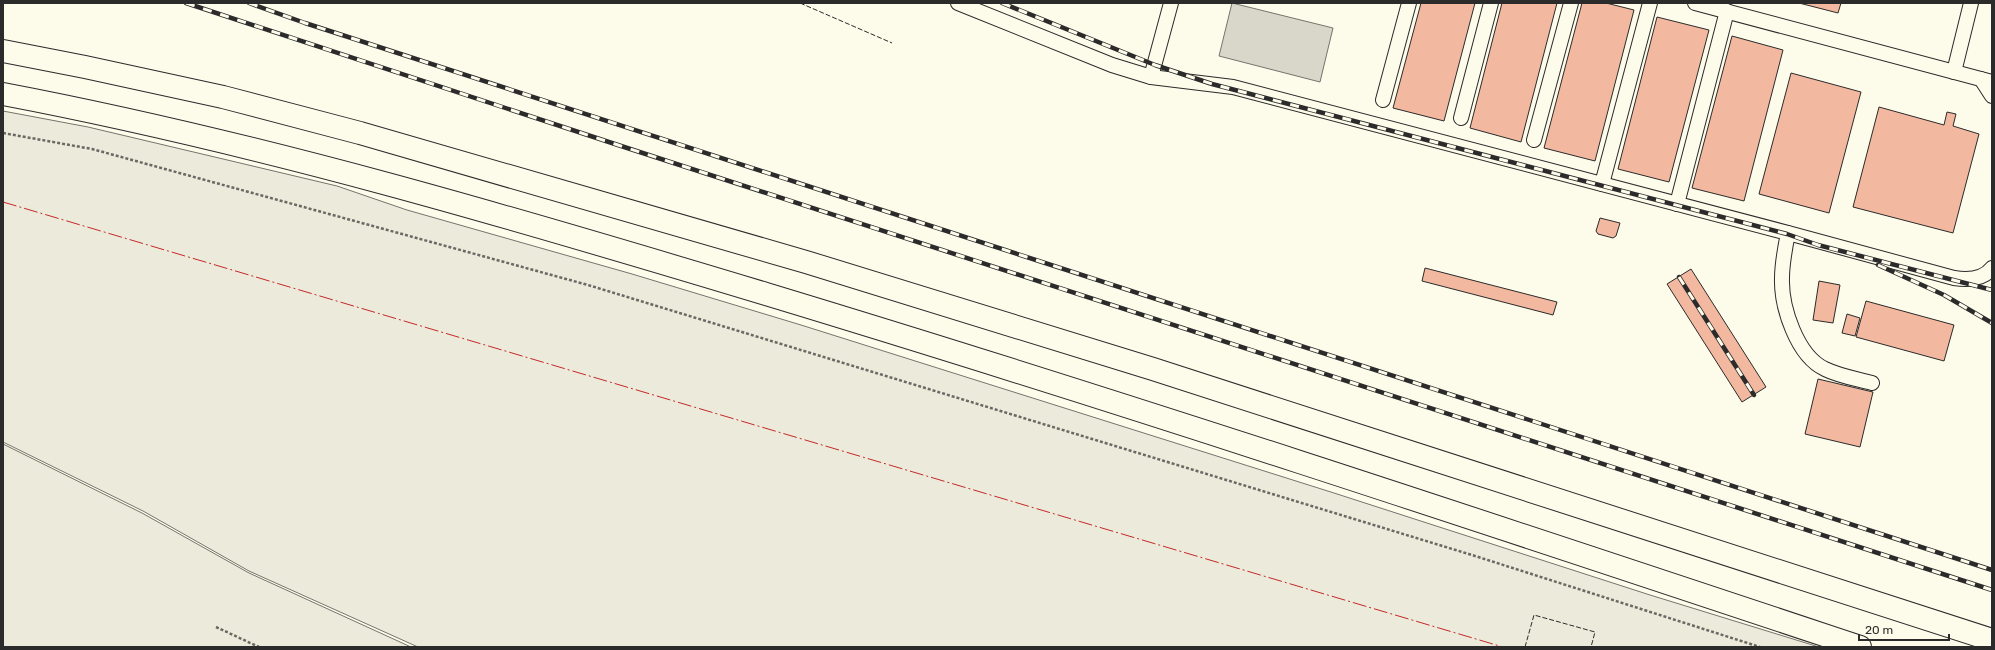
<svg xmlns="http://www.w3.org/2000/svg" width="1995" height="650" viewBox="0 0 1995 650" font-family="Rubik,sans-serif">
  <style>
    .green { fill: #ecebdb; stroke: #74746e }
    .water { fill: #d8d7c9; stroke: #74746e }
    .building { fill: #f2b8a0; stroke: #2b2b2b }
    .lines { fill: none; stroke-linecap: round; stroke-linejoin: round }
    .lane-casing { stroke: #2b2b2b; stroke-width: 16 }
    .highway-casing { stroke: #2b2b2b; stroke-width: 24 }
    .path { stroke: #6a6964; stroke-width: 2.5; stroke-dasharray: 3 2; stroke-linecap: butt }
    .lane { stroke: #fdfbea; stroke-width: 14 }
    .highway { stroke: #fdfbea; stroke-width: 22 }
    .rail-casing { stroke: #2b2b2b; stroke-width: 4.5 }
    .rail { stroke: #fdfbea; stroke-width: 3; stroke-dasharray: 9; stroke-linecap: butt }
    .fence { stroke: #2b2b2b; stroke-width: 1; stroke-dasharray: 5 2; stroke-linecap: butt }
    .power { stroke: #c62828; stroke-width: 1; stroke-dasharray: 14 3 2 3; stroke-linecap: butt }
  </style>
  <rect width="100%" height="100%" fill="#fdfbea"/>
  <!-- green -->
  <g class="green">
    <path d="M3,111l85,16 249,59 70,24 225,64 169,51 533,168 316,102 169,52h-1401l-169,-76 -106,-60 -140,-69z"/>
    <path d="M3,444l139,69 107,60 162,74h-408z"/>
  </g>
  <!-- water -->
  <path class="water" d="M1232,3l101,25 -13,54 -101,-26z"/>
  <!-- building -->
  <g class="building">
    <path d="M1421,3h54l-31,118 -51,-13z"/>
    <path d="M1502,3h55l-36,139 -51,-14z"/>
    <path d="M1582,3h24l28,7 -39,151 -51,-13z"/>
    <path d="M1799,3h42l-3,10z"/>
    <path d="M1657,17l52,13 -40,152 -51,-13z"/>
    <path d="M1732,36l51,14 -39,151 -52,-13z"/>
    <path d="M1791,73l70,19 -32,121 -70,-19z"/>
    <path d="M1879,107l65,18 3,-13 9,2 -3,12 26,8 -26,99 -100,-26z"/>
    <path d="M1600,218l20,5 -4,13 -3,2 -15,-4 -2,-3z"/>
    <path d="M1425,268l132,34 -4,13 -131,-34z"/>
    <path d="M1691,269l75,118 -24,15 -75,-118z"/>
    <path d="M1819,281l21,4 -7,38 -20,-3z"/>
    <path d="M1866,301l88,24 -10,36 -88,-24z"/>
    <path d="M1847,314l13,4 -5,18 -13,-3z"/>
    <path d="M1818,379l55,13 -13,55 -55,-13z"/>
  </g>
  <g class="lines">
    <defs>
      <g id="lane">
        <path d="M958,3l154,62 39,12"/>
        <path d="M1171,3l-20,74 82,10 555,146 166,45c13,2 29,2 38,-10"/>
        <path d="M1695,3l297,79"/>
        <path d="M1954,72l17,-69"/>
        <path d="M1981,79l11,17"/>
        <path d="M1383,100l26,-97"/>
        <path d="M1461,118l30,-115"/>
        <path d="M1534,140l37,-137"/>
        <path d="M1602,184l48,-181"/>
        <path d="M1677,204l50,-193"/>
        <path d="M1788,233c-3,15 -6,30 -6,45 -1,29 15,78 43,91 14,7 32,10 47,14"/>
      </g>
      <g id="highway">
        <path d="M3,51l82,16 138,30 137,36 446,129 347,107 839,271"/>
        <path d="M3,94c258,49 511,124 763,200 367,111 730,232 1094,353"/>
      </g>
    </defs>
    <!-- lane casing -->
    <use href="#lane" class="lane-casing"/>
    <!-- highway casing -->
    <use href="#highway" class="highway-casing"/>
    <!-- path -->
    <g class="path">
      <path d="M3,133l89,16 496,136 884,270 288,92"/>
      <path d="M216,627l43,20"/>
    </g>
    <!-- lane -->
    <use href="#lane" class="lane"/>
    <!-- highway -->
    <use href="#highway" class="highway"/>
    <defs>
      <g id="rail">
        <path d="M186,3l432,142 1374,445"/>
        <path d="M249,3l56,20 1687,547"/>
        <path d="M1002,3l153,62 57,19 575,150 31,11 174,45"/>
        <path d="M1878,265l66,30 48,28"/>
        <path d="M1679,277l75,118"/>
      </g>
    </defs>
    <!-- rail casing -->
    <use href="#rail" class="rail-casing"/>
    <!-- rail -->
    <use href="#rail" class="rail"/>
    <!-- fence -->
    <g class="fence">
      <path d="M800,3l92,40"/>
      <path d="M1525,647l9,-32 61,17 -4,15"/>
    </g>
    <!-- power -->
    <path class="power" d="M3,202l1500,445"/>
  </g>
  <!-- border -->
  <rect width="1995" height="650" fill="none" stroke="#2b2b2b" stroke-width="8"/>
  <!-- scale -->
  <path d="M1859 634v6h90v-6" fill="none" stroke="#2b2b2b" stroke-width="2"/>
  <text x="1865" y="634" font-size="12" fill="#2b2b2b" stroke="#fdfbea" stroke-width="3" paint-order="stroke">20 m</text>
</svg>
